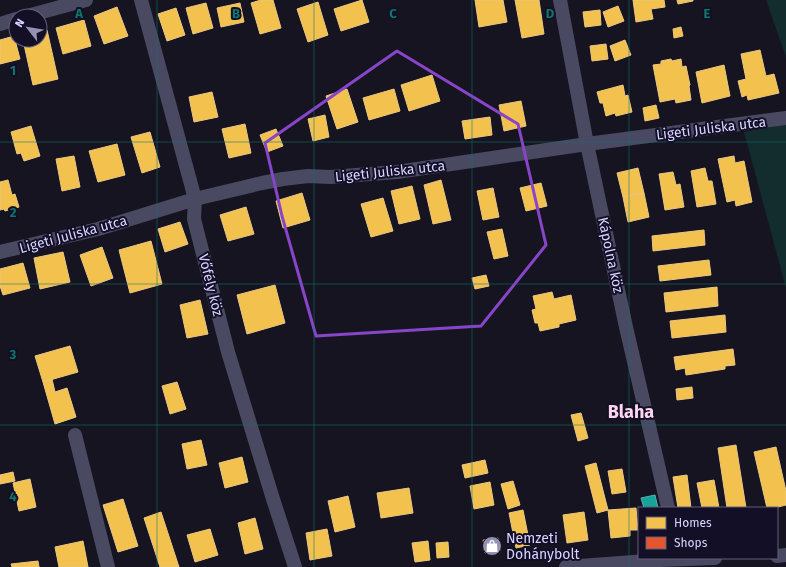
<svg xmlns="http://www.w3.org/2000/svg" width="786" height="567" viewBox="0 0 786 567" font-family="'Fira Sans',sans-serif">
  <style>
    .green { fill: #132c2d }
    .homes { fill: #f2c14e; stroke: #eac783 }
    .shops { fill: #e4572e; stroke: #e17c6d }
    .public { fill: #17a398; stroke: #51b2b7 }
    .lines { fill: none; stroke-linecap: round; stroke-linejoin: round }
    .minor { stroke: #4a4962; stroke-width: 14 }
    .marked { fill: none; stroke: #8945c9; stroke-width: 3; stroke-linejoin: round }
    .grid { fill: none; stroke: #0f766e; stroke-width: 1; stroke-opacity: 0.55 }
    .labels { text-anchor: middle; stroke-width: 4; stroke-linejoin: round; paint-order: stroke }
    .street-label { font-size: 14px; fill: #d9d4ff; stroke: #130f26 }
    .poi-label { font-size: 14px; fill: #d9d4ff; stroke: #130f26; text-anchor: start }
    .district-label { font-size: 18px; font-weight: bold; fill: #ffd6f0; stroke: #130f26 }
    .grid-label { font-size: 13px; text-anchor: middle; font-weight: bold; fill: #0f766e; stroke: #130f26; stroke-width: 4; stroke-linejoin: round; paint-order: stroke }
  </style>
  <rect width="100%" height="100%" fill="#161421"/>
  <!-- green -->
  <g class="green">
    <path d="M766,0h20v57z"/>
    <path d="M786,123v165l-42,-156z"/>
  </g>
  <!-- homes -->
  <g class="homes">
    <path d="M261,0h12l8,28 -21,6 -9,-31z"/>
    <path d="M362,0l7,22 -28,9 -7,-22z"/>
    <path d="M475,0h28l4,22 -28,5z"/>
    <path d="M515,0h24l5,34 -22,4z"/>
    <path d="M633,0h31l1,7 -14,2 2,10 -17,3z"/>
    <path d="M677,0h16v1l-15,3z"/>
    <path d="M318,2l10,33 -20,7 -11,-33z"/>
    <path d="M206,3l7,25 -20,6 -7,-26z"/>
    <path d="M240,3l4,19 -23,5 -4,-19z"/>
    <path d="M618,6l6,15 -16,6 -5,-15z"/>
    <path d="M117,7l11,29 -24,8 -10,-28z"/>
    <path d="M176,8l9,27 -18,6 -9,-27z"/>
    <path d="M600,10l1,15 -16,2 -2,-15z"/>
    <path d="M84,20l7,26 -28,8 -7,-26z"/>
    <path d="M681,27l2,9 -9,2 -1,-9z"/>
    <path d="M47,30l11,49 -25,6 -10,-45h17v-8z"/>
    <path d="M14,36l6,23 -20,5v-24z"/>
    <path d="M625,40l6,15 -16,6 -5,-15z"/>
    <path d="M606,44l2,15 -16,2 -2,-15z"/>
    <path d="M760,50l6,26 8,-2 5,19 -31,7 -1,-5 -5,2 -4,-16 8,-2 -5,-25z"/>
    <path d="M671,59l1,2 9,-2 1,8 4,-1 4,19 -1,1 2,14 -15,3 -1,-4 -15,3 -7,-37 8,-1v-3z"/>
    <path d="M724,65l6,31 -28,7 -6,-31z"/>
    <path d="M432,75l8,26 -31,10 -8,-26z"/>
    <path d="M623,85l2,11 3,-1 4,17 -16,4 -1,-3 -9,3 -3,-13h-3l-3,-11z"/>
    <path d="M347,89l11,33 -21,7 -11,-33z"/>
    <path d="M394,89l6,22 -31,9 -6,-22z"/>
    <path d="M212,92l6,25 -24,5 -5,-25z"/>
    <path d="M521,101l5,25 -22,5 -5,-26z"/>
    <path d="M656,105l3,13 -14,3 -2,-13z"/>
    <path d="M325,115l4,22 -16,4 -5,-22z"/>
    <path d="M490,117l2,18 -27,4 -3,-18z"/>
    <path d="M245,124l6,29 -22,5 -7,-29z"/>
    <path d="M31,126l9,30 -16,5 -3,-8 -4,1 -6,-22z"/>
    <path d="M276,129l7,17 -16,6 -7,-17z"/>
    <path d="M150,132l10,35 -18,6 -11,-36z"/>
    <path d="M117,144l8,31 -27,7 -9,-31z"/>
    <path d="M74,156l6,31 -18,4 -6,-32z"/>
    <path d="M734,156l1,7 9,-2 8,41 -16,4 -1,-6 -8,2 -9,-43z"/>
    <path d="M638,168l6,25 -21,4 -6,-24z"/>
    <path d="M705,168l3,13h4l4,23 -19,3 -6,-36z"/>
    <path d="M673,172l3,13 4,-1 4,23 -19,3 -6,-36z"/>
    <path d="M8,180l4,15 3,-1 4,13 -14,4 -1,-2 -4,1v-28z"/>
    <path d="M441,180l10,40 -18,4 -9,-39z"/>
    <path d="M541,183l6,23 -21,5 -6,-23z"/>
    <path d="M412,186l8,33 -21,5 -8,-33z"/>
    <path d="M493,188l6,29 -16,3 -6,-29z"/>
    <path d="M302,193l8,27 -27,8 -7,-27z"/>
    <path d="M644,193l5,24 -21,5 -5,-25z"/>
    <path d="M383,198l10,33 -22,6 -10,-33z"/>
    <path d="M246,207l8,27 -26,7 -8,-26z"/>
    <path d="M180,222l8,22 -23,8 -7,-23z"/>
    <path d="M502,229l6,27 -14,3 -7,-27z"/>
    <path d="M704,230l1,15 -52,6 -1,-15z"/>
    <path d="M151,241l11,43 -32,9 -11,-43z"/>
    <path d="M102,247l11,31 -22,8 -11,-31z"/>
    <path d="M63,252l7,30 -30,7 -6,-31z"/>
    <path d="M709,260l2,15 -51,6 -2,-15z"/>
    <path d="M23,263l7,25 -27,7 -3,-9v-17z"/>
    <path d="M486,275l3,11 -14,3 -3,-11z"/>
    <path d="M275,285l10,38 -38,11 -10,-39z"/>
    <path d="M717,287l1,19 -52,6 -2,-19z"/>
    <path d="M552,292l2,7 17,-4 5,25 -17,4v3l-19,4 -2,-8h-3l-3,-13 4,-1 -3,-13z"/>
    <path d="M200,300l8,34 -21,4 -7,-33z"/>
    <path d="M725,315l1,17 -54,6 -2,-17z"/>
    <path d="M70,346l8,26 -35,10 -8,-26z"/>
    <path d="M733,349l2,16 -10,1v3l-39,6 -1,-7 -9,2 -2,-13z"/>
    <path d="M52,379l3,13 12,-4 9,29 -21,7 -12,-42z"/>
    <path d="M177,382l9,27 -16,5 -8,-28z"/>
    <path d="M692,387l1,11 -16,2 -1,-11z"/>
    <path d="M581,413l7,25 -10,3 -7,-26z"/>
    <path d="M201,440l6,25 -20,4 -5,-25z"/>
    <path d="M736,445l10,63h-19l-9,-60z"/>
    <path d="M776,447l10,44v14l-12,3h-7l-13,-56z"/>
    <path d="M242,457l6,25 -23,6 -6,-25z"/>
    <path d="M485,460l3,13 -23,5 -3,-13z"/>
    <path d="M596,463l12,47 -11,3 -12,-47z"/>
    <path d="M622,469l4,23 -14,2 -4,-23z"/>
    <path d="M13,472l2,9 -15,3v-9z"/>
    <path d="M687,475l4,33h-13l-5,-31z"/>
    <path d="M30,479l6,28 -17,4 -6,-28z"/>
    <path d="M714,480l5,28h-17l-5,-25z"/>
    <path d="M513,481l7,24 -12,4 -7,-25z"/>
    <path d="M490,482l4,23 -20,4 -4,-23z"/>
    <path d="M409,488l4,25 -32,5 -4,-25z"/>
    <path d="M348,496l7,31 -20,5 -7,-31z"/>
    <path d="M123,499l15,47 -20,6 -15,-47z"/>
    <path d="M636,508l2,22h-8v6l-19,2 -3,-28z"/>
    <path d="M523,510l7,35 -14,3 -7,-35z"/>
    <path d="M161,512l18,55h-19l-16,-49z"/>
    <path d="M584,512l4,28 -21,3 -4,-28z"/>
    <path d="M255,518l8,31 -18,5 -7,-31z"/>
    <path d="M210,529l8,26 -23,7 -8,-27z"/>
    <path d="M327,529l5,27 -22,4 -4,-27z"/>
    <path d="M83,541l5,26h-29l-4,-20z"/>
    <path d="M428,541l2,19 -15,2 -3,-19z"/>
    <path d="M448,542l1,15 -12,1 -1,-15z"/>
    <path d="M38,561l1,6h-27l-1,-3z"/>
  </g>
  <!-- shops -->
  <path class="shops" d="M498,538l2,13 -15,2 -2,-13z"/>
  <!-- public -->
  <path class="public" d="M655,495l3,13h-14l-3,-10z"/>
  <g class="lines">
    <!-- minor -->
    <g class="minor">
      <path d="M141,0l54,199 -1,20 34,133 45,147 22,68"/>
      <path d="M560,0l27,144 39,183 42,181"/>
      <path d="M27,16l59,-16"/>
      <path d="M0,24l16,-5"/>
      <path d="M0,252l98,-23 97,-30 67,-16 21,-4 25,-3 22,1 67,-5 190,-28 199,-26"/>
      <path d="M75,435l33,132"/>
      <path d="M777,556l9,-1"/>
      <path d="M566,567l95,-7 54,-2"/>
    </g>
  </g>
  <!-- marked area -->
  <path class="marked" d="M397,51l121,73 28,121 -65,81 -165,10 -34,-120 -17,-73z"/>
  <!-- grid -->
  <path class="grid" d="M157,0v567M314,0v567M472,0v567M629,0v567M0,142h786M0,284h786M0,425h786"/>
  <!-- icons -->
  <defs>
    <symbol id="shop-disc" viewBox="-11 -11 22 22"><circle r="9.5" fill="#9591b1" stroke="#130f26"/><path d="M-5-2.5h2.3a2.7 3.5 0 0 1 5.4 0H5L5.5 6h-11ZM-1.5-2.5h3a1.5 2.3 0 0 0-3 0Z" fill="#fff"/></symbol>
  </defs>
  <g fill-rule="evenodd">
    <use href="#shop-disc" x="481" y="535" width="22" height="22"/>
  </g>
  <g class="labels">
    <!-- street labels -->
    <g class="street-label">
      <text transform="translate(711 128) rotate(-7)" y="5">Ligeti Juliska utca</text>
      <text transform="translate(390 171) rotate(-6)" y="5">Ligeti Juliska utca</text>
      <text transform="translate(73 234) rotate(-15)" y="5">Ligeti Juliska utca</text>
      <text transform="translate(611 255) rotate(78)" y="5">Kápolna köz</text>
      <text transform="translate(211 285) rotate(76)" y="5">Vőfély köz</text>
    </g>
    <!-- poi labels -->
    <g class="poi-label">
      <text x="506" y="543">Nemzeti<tspan x="506" dy="16">Dohánybolt</tspan></text>
    </g>
    <!-- district labels -->
    <g class="district-label">
      <text x="631" y="418">Blaha</text>
    </g>
  </g>
  <g class="grid-label">
    <text x="79" y="18">A</text>
    <text x="236" y="18">B</text>
    <text x="393" y="18">C</text>
    <text x="550" y="18">D</text>
    <text x="707" y="18">E</text>
    <text x="13" y="75">1</text>
    <text x="13" y="217">2</text>
    <text x="13" y="359">3</text>
    <text x="13" y="501">4</text>
  </g>
  <!-- legend -->
  <rect x="638" y="507" width="140" height="52" fill="#130f26" stroke="#625e7d"/>
  <rect x="646" y="517" width="20" height="12" fill="#f2c14e" stroke="#625e7d"/>
  <text x="674" y="527" font-size="12" fill="#d9d4ff">Homes</text>
  <rect x="646" y="537" width="20" height="12" fill="#e4572e" stroke="#625e7d"/>
  <text x="674" y="547" font-size="12" fill="#d9d4ff">Shops</text>
  <!-- north arrow -->
  <g transform="translate(28 28) rotate(301)"><circle r="19" fill="#130f26" stroke="#625e7d"/>
  <path d="M0-3L7 15L0 10L-7 15Z" fill="#9591b1"/>
  <text y="-6" font-size="11" font-weight="bold" text-anchor="middle" fill="#d9d4ff">N</text>
  </g>
</svg>
